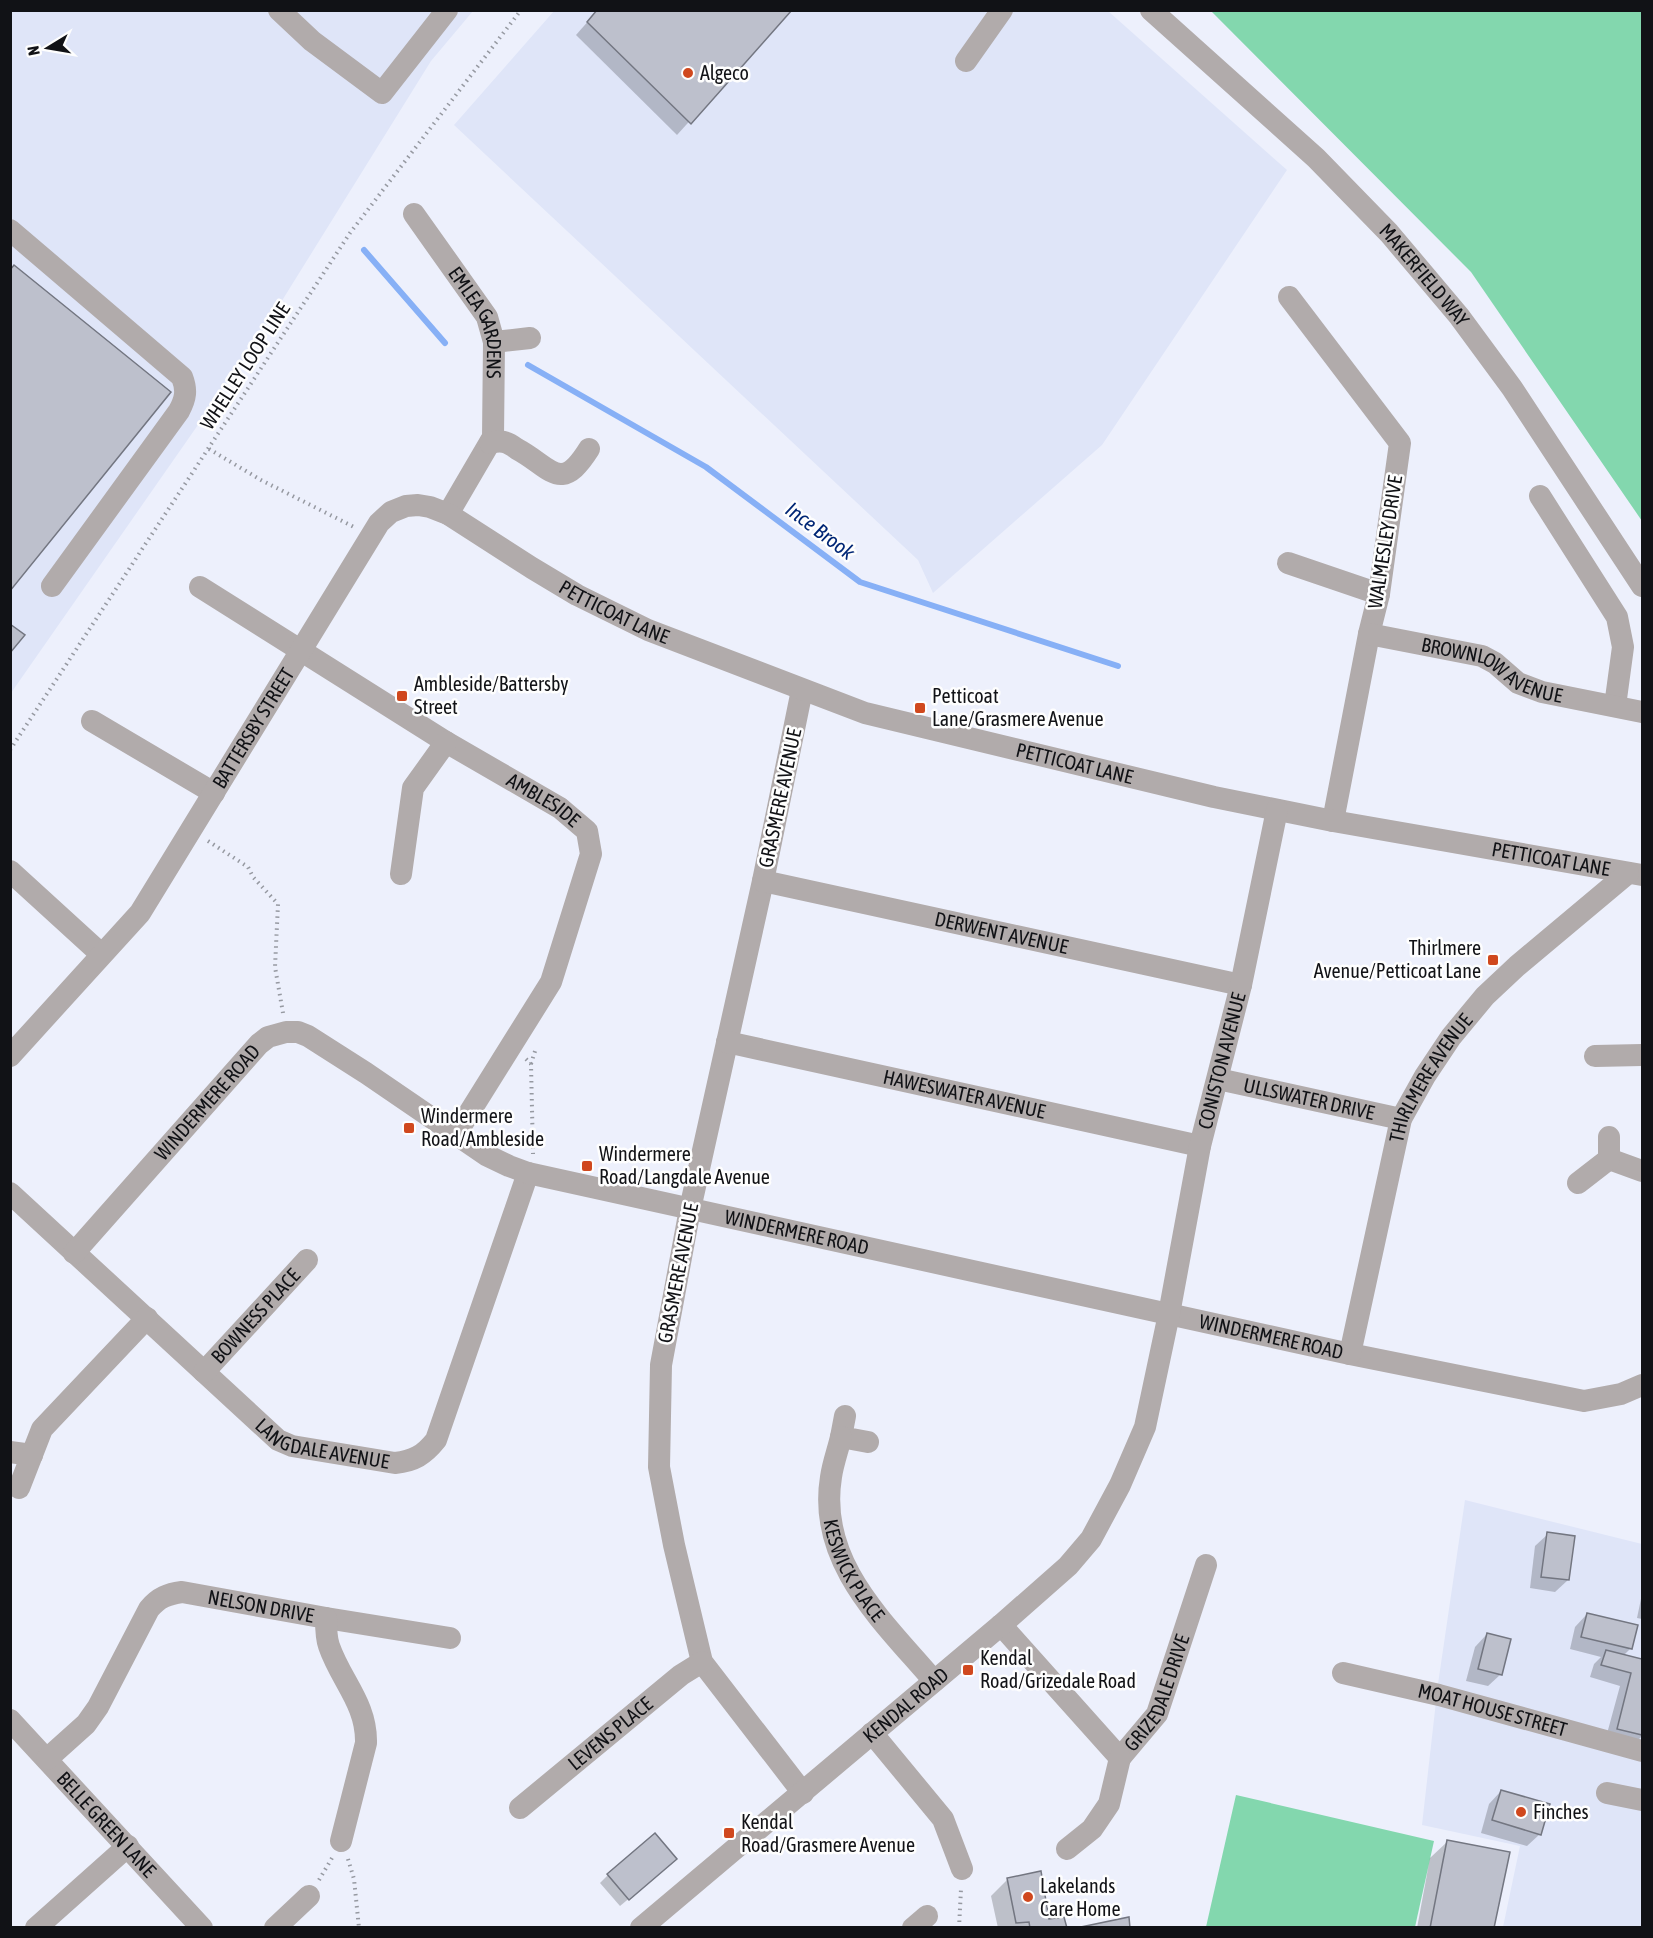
<svg xmlns="http://www.w3.org/2000/svg" width="1653" height="1938" viewBox="0 0 1653 1938" font-family="'Asap Condensed',sans-serif">
  <style>
    .built { fill: #dfe5f8 }
    .green { fill: #83d7ae }
    .shadow { fill: #0003 }
    .lines { fill: none; stroke-linecap: round; stroke-linejoin: round }
    .stream { stroke: #87b0f6; stroke-width: 6 }
    .building { fill: #bdc0cc; stroke: #737681; stroke-width: 1.5 }
    .path { stroke: #9699a1; stroke-width: 4; stroke-dasharray: 1.5 4.5; stroke-linecap: butt }
    .minor { stroke: #b1abab; stroke-width: 22 }
    .poi-dot { fill: #d0481e; stroke: #fefefe; stroke-width: 2 }
    .labels { text-anchor: middle; stroke-width: 5; stroke-linejoin: round; paint-order: stroke }
    .poi-label { font-size: 20px; fill: #111216; stroke: #fefefe; text-anchor: start }
    .street-label { font-size: 20px; fill: #111216; stroke: #fefefe }
    .water-label { font-size: 21px; font-style: italic; fill: #002675; stroke: #fefefe }
  </style>
  <rect width="100%" height="100%" fill="#edf0fc"/>
  <!-- built -->
  <g class="built">
    <path d="M11,11h462l-42,50 -171,275 -249,357z"/>
    <path d="M554,11h554l179,159 -185,275 -169,148 -15,-33 -464,-435z"/>
    <path d="M1465,1500l177,44v383h-139l17,-81 -98,-21 16,-141z"/>
  </g>
  <!-- green -->
  <g class="green">
    <path d="M1211,11h431v510l-171,-249z"/>
    <path d="M1236,1795l198,46 -19,86h-209z"/>
  </g>
  <!-- shadow -->
  <g class="shadow">
    <path d="M598,10h192l-113,125 -101,-100z"/>
    <path d="M1548,1534l20,46 -13,12 -25,-4 5,-42z"/>
    <path d="M1642,1594v25l-5,-1z"/>
    <path d="M1587,1614l44,34 -8,8 19,5v75l-11,11 -26,-6 15,-55 -30,-9 4,-13 7,-7 -31,-8 5,-22z"/>
    <path d="M1487,1634l14,40 -13,12 -22,-5 9,-34z"/>
    <path d="M1501,1791l39,43 -13,12 -46,-13 8,-29z"/>
    <path d="M1447,1842l46,86h-76l13,-70z"/>
    <path d="M667,1867l-47,39 -20,-23 8,-8z"/>
    <path d="M1008,1879l39,41 18,8h-67l-7,-32z"/>
  </g>
  <g class="lines">
    <!-- stream -->
    <g class="stream">
      <path d="M364,250l81,93"/>
      <path d="M528,365l178,102 154,115 258,84"/>
    </g>
  </g>
  <!-- building -->
  <g class="building">
    <path d="M597,10h195l-101,114 -104,-102z"/>
    <path d="M14,265l157,127 -161,199v-321z"/>
    <path d="M10,624l15,11 -15,18z"/>
    <path d="M1547,1532l28,4 -6,44 -28,-3z"/>
    <path d="M1587,1613l51,12 -6,24 -51,-12z"/>
    <path d="M1487,1633l24,6 -9,36 -24,-6z"/>
    <path d="M1606,1650l36,9v76l-25,-6 14,-56 -30,-8z"/>
    <path d="M1501,1790l49,14 -9,31 -49,-15z"/>
    <path d="M655,1833l22,26 -48,41 -22,-26z"/>
    <path d="M1447,1840l63,12 -16,76h-64z"/>
    <path d="M1041,1871l8,48 15,-2 3,11h-37l-1,-6 -13,1 -9,-45z"/>
    <path d="M1129,1917l1,11h-54z"/>
  </g>
  <g class="lines">
    <!-- path -->
    <g class="path">
      <path d="M209,449l52,31 93,47"/>
      <path d="M10,750l340,-517 171,-223"/>
      <path d="M208,841l40,26 5,10 25,27 -3,63 8,46"/>
      <path d="M526,1059l5,5 2,90"/>
      <path d="M531,1064l5,-16"/>
      <path d="M348,1859l6,20 5,49"/>
      <path d="M319,1880l13,-22"/>
      <path d="M959,1928l2,-39"/>
    </g>
    <!-- minor -->
    <g class="minor">
      <path d="M279,10l33,31 70,52 65,-83"/>
      <path id="s1" d="M1151,10l165,148 73,75 70,83 53,72 130,198"/>
      <path d="M966,61l36,-51"/>
      <path id="s2" d="M414,214l73,103 7,25 -1,95 -45,77"/>
      <path d="M10,230l172,147c5,13 4,21 -3,34l-127,175"/>
      <path d="M1289,297l111,146 -21,151 -10,40 -36,187"/>
      <path d="M494,342l36,-4"/>
      <path d="M490,443c4,-1 10,-2 14,-1 5,1 9,4 13,7 34,18 43,46 72,0"/>
      <path d="M1540,496l77,121 6,30 -8,59"/>
      <path d="M1288,563l91,31"/>
      <path id="s3" d="M200,587l246,155 114,66 27,23 4,23 -40,128 -95,152"/>
      <path id="s4" d="M1369,634l113,22 13,7 23,20 24,9 100,20"/>
      <path d="M802,690l-39,191 -73,328 -29,156 -2,102 15,78 28,117 101,131"/>
      <path d="M92,721l122,72"/>
      <path d="M10,871l91,83"/>
      <path d="M401,874l12,-86 33,-46"/>
      <path id="s5" d="M763,881l478,104"/>
      <path id="s6" d="M727,1042l473,104"/>
      <path id="s7" d="M10,1056l130,-143 239,-390 12,-11 15,-6 12,-1 12,2 18,7 84,54 45,27 71,35 217,83 349,84 119,24 309,54"/>
      <path d="M1595,1056l47,-1"/>
      <path id="s8" d="M1218,1079l183,40"/>
      <path d="M1609,1159l33,12"/>
      <path d="M1578,1183l31,-24v-22"/>
      <path id="s9" d="M10,1193l268,247 14,6 103,17c19,-2 29,-8 41,-23l92,-267"/>
      <path id="s10" d="M74,1253l185,-209 9,-7 18,-5h12l10,4 58,37 120,82 23,11 19,7 822,181 234,47 37,-7 21,-9"/>
      <path id="s11" d="M1350,1354l51,-235 24,-43 26,-39 34,-41 32,-30 111,-93"/>
      <path id="s12" d="M204,1372l103,-112"/>
      <path d="M845,1416l-4,21 27,5"/>
      <path id="s13" d="M841,1437c-3,13 -8,26 -10,40 -14,86 53,145 103,204"/>
      <path d="M10,1452l22,3"/>
      <path d="M19,1488l23,-59 105,-111"/>
      <path d="M326,1618l124,20"/>
      <path id="s14" d="M1001,1625l119,133 37,-44 49,-149"/>
      <path id="s15" d="M1343,1673l96,22 203,56"/>
      <path id="s16" d="M10,1720l192,208"/>
      <path d="M872,1733l71,86 19,50"/>
      <path id="s17" d="M47,1759l39,-35 12,-17 51,-98c10,-12 19,-15 33,-17l144,26c0,9 0,20 3,28 12,35 38,58 37,97l-25,98"/>
      <path d="M1607,1793l35,7"/>
      <path id="s18" d="M520,1808l161,-133 21,-13"/>
      <path d="M1067,1849l25,-20 17,-25 11,-46"/>
      <path d="M36,1928l92,-82"/>
      <path d="M275,1928l34,-32"/>
      <path id="s19" d="M641,1928l360,-303 67,-59 23,-27 29,-54 25,-58 24,-113 31,-168 41,-161 36,-175"/>
      <path d="M913,1928l14,-12"/>
    </g>
  </g>
  <!-- markers -->
  <g class="poi-dot">
    <circle cx="688" cy="73" r="6"/>
    <rect x="396" y="690" width="12" height="12" rx="3"/>
    <rect x="914" y="702" width="12" height="12" rx="3"/>
    <rect x="1487" y="954" width="12" height="12" rx="3"/>
    <rect x="403" y="1122" width="12" height="12" rx="3"/>
    <rect x="581" y="1160" width="12" height="12" rx="3"/>
    <rect x="962" y="1664" width="12" height="12" rx="3"/>
    <circle cx="1521" cy="1812" r="6"/>
    <rect x="723" y="1827" width="12" height="12" rx="3"/>
    <circle cx="1028" cy="1897" r="6"/>
  </g>
  <g class="labels">
    <!-- poi labels -->
    <g class="poi-label">
      <text x="700" y="80">Algeco</text>
      <text x="414" y="691">Ambleside/Battersby<tspan x="414" dy="23">Street</tspan></text>
      <text x="932" y="703">Petticoat<tspan x="932" dy="23">Lane/Grasmere Avenue</tspan></text>
      <text x="1481" y="955" text-anchor="end">Thirlmere<tspan x="1481" dy="23">Avenue/Petticoat Lane</tspan></text>
      <text x="421" y="1123">Windermere<tspan x="421" dy="23">Road/Ambleside</tspan></text>
      <text x="599" y="1161">Windermere<tspan x="599" dy="23">Road/Langdale Avenue</tspan></text>
      <text x="980" y="1665">Kendal<tspan x="980" dy="23">Road/Grizedale Road</tspan></text>
      <text x="1533" y="1819">Finches</text>
      <text x="741" y="1829">Kendal<tspan x="741" dy="23">Road/Grasmere Avenue</tspan></text>
      <text x="1040" y="1893">Lakelands<tspan x="1040" dy="23">Care Home</tspan></text>
    </g>
    <!-- street labels -->
    <g class="street-label">
      <text dy="7" stroke="none"><textPath href="#s1" startOffset="381">MAKERFIELD WAY</textPath></text>
      <text dy="7" stroke="none"><textPath href="#s2" startOffset="128">EMLEA GARDENS</textPath></text>
      <text transform="translate(245 366) rotate(-57)" y="7">WHELLEY LOOP LINE</text>
      <text transform="translate(1385 542) rotate(-81)" y="7">WALMESLEY DRIVE</text>
      <text dy="7" stroke="none"><textPath href="#s7" startOffset="920">PETTICOAT LANE</textPath></text>
      <text dy="7" stroke="none"><textPath href="#s4" startOffset="130">BROWNLOW AVENUE</textPath></text>
      <text dy="7" stroke="none"><textPath href="#s7" startOffset="410">BATTERSBY STREET</textPath></text>
      <text dy="7" stroke="none"><textPath href="#s7" startOffset="1406">PETTICOAT LANE</textPath></text>
      <text transform="translate(780 798) rotate(-78)" y="7">GRASMERE AVENUE</text>
      <text dy="7" stroke="none"><textPath href="#s3" startOffset="404">AMBLESIDE</textPath></text>
      <text dy="7" stroke="none"><textPath href="#s7" startOffset="1892">PETTICOAT LANE</textPath></text>
      <text dy="7" stroke="none"><textPath href="#s5" startOffset="244">DERWENT AVENUE</textPath></text>
      <text dy="7" stroke="none"><textPath href="#s19" startOffset="1094">CONISTON AVENUE</textPath></text>
      <text dy="7" stroke="none"><textPath href="#s11" startOffset="290">THIRLMERE AVENUE</textPath></text>
      <text dy="7" stroke="none"><textPath href="#s6" startOffset="243">HAWESWATER AVENUE</textPath></text>
      <text dy="7" stroke="none"><textPath href="#s8" startOffset="93">ULLSWATER DRIVE</textPath></text>
      <text dy="7" stroke="none"><textPath href="#s10" startOffset="201">WINDERMERE ROAD</textPath></text>
      <text dy="7" stroke="none"><textPath href="#s10" startOffset="867">WINDERMERE ROAD</textPath></text>
      <text transform="translate(678 1273) rotate(-79)" y="7">GRASMERE AVENUE</text>
      <text dy="7" stroke="none"><textPath href="#s12" startOffset="76">BOWNESS PLACE</textPath></text>
      <text dy="7" stroke="none"><textPath href="#s10" startOffset="1353">WINDERMERE ROAD</textPath></text>
      <text dy="7" stroke="none"><textPath href="#s9" startOffset="408">LANGDALE AVENUE</textPath></text>
      <text dy="7" stroke="none"><textPath href="#s13" startOffset="140">KESWICK PLACE</textPath></text>
      <text dy="7" stroke="none"><textPath href="#s17" startOffset="302">NELSON DRIVE</textPath></text>
      <text dy="7" stroke="none"><textPath href="#s14" startOffset="255">GRIZEDALE DRIVE</textPath></text>
      <text dy="7" stroke="none"><textPath href="#s19" startOffset="346">KENDAL ROAD</textPath></text>
      <text dy="7" stroke="none"><textPath href="#s15" startOffset="154">MOAT HOUSE STREET</textPath></text>
      <text dy="7" stroke="none"><textPath href="#s18" startOffset="117">LEVENS PLACE</textPath></text>
      <text dy="7" stroke="none"><textPath href="#s16" startOffset="142">BELLE GREEN LANE</textPath></text>
    </g>
    <!-- water labels -->
    <g class="water-label">
      <text transform="translate(820 531) rotate(37)" y="7">Ince Brook</text>
    </g>
  </g>
  <!-- border -->
  <rect width="1653" height="1938" fill="none" stroke="#111216" stroke-width="24"/>
  <!-- north arrow -->
  <g transform="translate(48 48) rotate(259)" stroke="#fefefe" stroke-width="4.5" paint-order="stroke">
  <path d="M0-4.5L10 22L0 15L-10 22Z" fill="#111216"/>
  <text y="-9" font-size="16" font-weight="bold" text-anchor="middle" fill="#111216">N</text>
  </g>
</svg>
